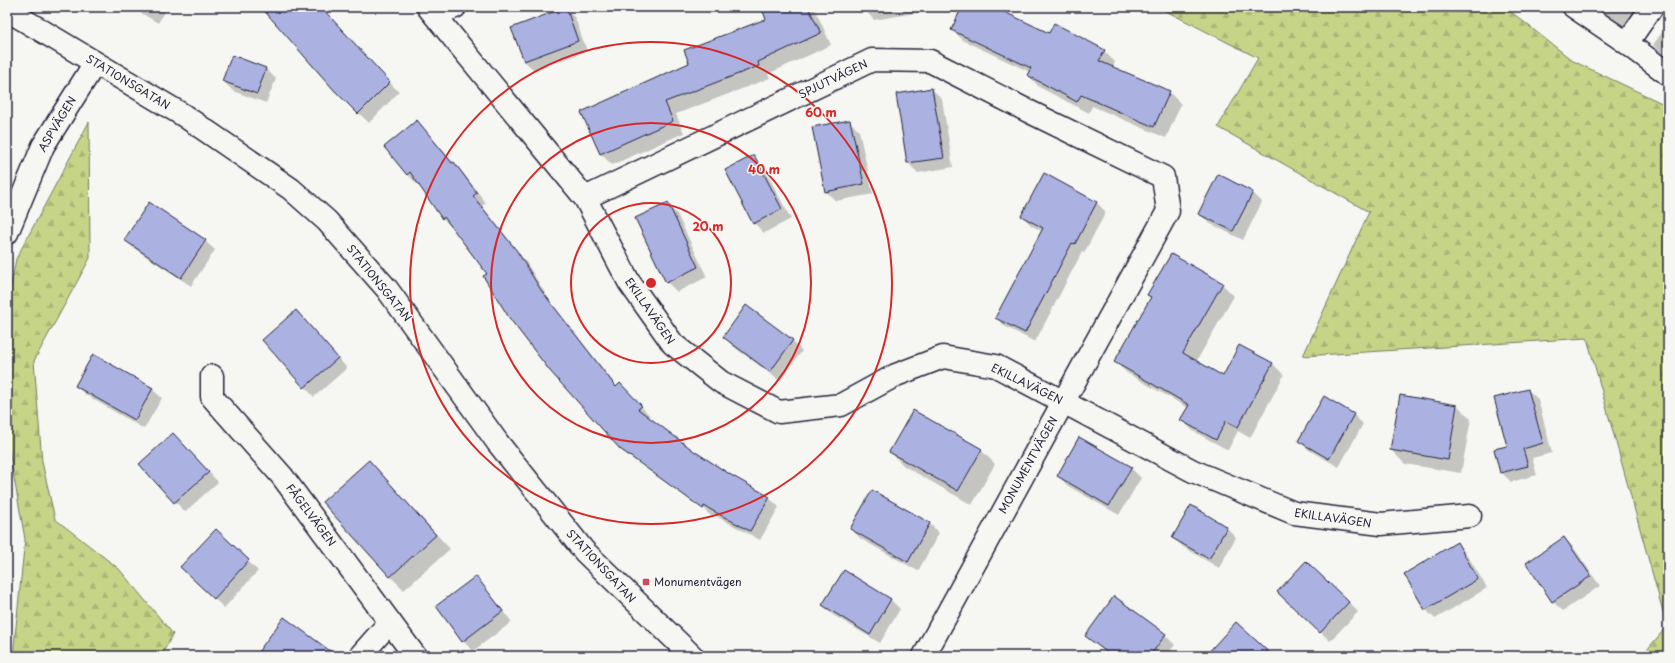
<svg xmlns="http://www.w3.org/2000/svg" width="1675" height="663" viewBox="0 0 1675 663" font-family="'Playpen Sans',sans-serif">
  <style>
    .forest { fill: url(#forest-firs); stroke: #747b62 }
    .shadow { fill: #0003 }
    .building { fill: #abb2e2; stroke: #22223b }
    .lines { fill: none; stroke-linecap: round; stroke-linejoin: round }
    .minor-casing { stroke: #22223b; stroke-width: 25 }
    .minor { stroke: #f6f6f2; stroke-width: 22 }
    .ring { fill: none; stroke: #d62828; stroke-width: 2 }
    .poi-dot { fill: #d1495b; stroke: #f6f6f2; stroke-width: 1.5 }
    .labels { text-anchor: middle; stroke-width: 3; stroke-linejoin: round; paint-order: stroke }
    .street-label { font-size: 11px; fill: #22223b; stroke: #f6f6f2 }
    .poi-label { font-size: 11px; fill: #22223b; stroke: #f6f6f2; text-anchor: start }
    .centre { fill: #d62828; stroke: #f6f6f2; stroke-width: 2 }
    .ring-label { font-size: 12px; text-anchor: middle; font-weight: bold; fill: #d62828; stroke: #f6f6f2; stroke-width: 3; stroke-linejoin: round; paint-order: stroke }
  </style>
  <defs>
    <pattern id="forest-firs" width="22" height="20" patternUnits="userSpaceOnUse"><rect width="22" height="20" fill="#c6d488"/><path d="M5 1l3.5 6h-7zM16 11l3.5 6h-7z" fill="#aab676"/></pattern>
  </defs>
  <rect width="100%" height="100%" fill="#f6f6f2"/>
  <filter id="ink" filterUnits="userSpaceOnUse"><feTurbulence type="fractalNoise" baseFrequency=".025" numOctaves="2"/><feDisplacementMap in="SourceGraphic" scale="8" xChannelSelector="R" yChannelSelector="G"/><feConvolveMatrix kernelMatrix="1 2 1 2 8 2 1 2 1" color-interpolation-filters="sRGB"/></filter>
  <g filter="url(#ink)">
    <!-- forest -->
    <g class="forest">
      <path d="M1158,7h347l68,54 95,45v550h-26l25,-30 -80,-288 -284,18 66,-144 -151,-85 40,-69z"/>
      <path d="M89,122l1,136 -56,103 8,101 13,57 64,50 54,65 -12,22h-148l12,-117 -18,-100v-133l9,-47z"/>
    </g>
    <!-- shadow -->
    <g class="shadow">
      <path d="M131,7h37l-10,16z"/>
      <path d="M269,7h48l82,85 -30,31 -34,-33z"/>
      <path d="M762,7h52l17,38 -63,29 2,4 -94,36 8,19 -72,32 -11,-11 -18,-42 108,-48 77,-45z"/>
      <path d="M864,7h75v2l-65,11 -9,-10z"/>
      <path d="M963,7h28l59,27 54,17 11,11 -2,6 56,24 12,12 -15,34 -74,-32 -3,7 -50,-26 -11,-12 2,-3 -66,-31 -12,-11z"/>
      <path d="M1579,7h66l-18,25z"/>
      <path d="M566,9l9,9 12,33 -53,19 -10,-9z"/>
      <path d="M1668,24v37l-15,-16z"/>
      <path d="M233,56l33,13 10,10 -10,24 -33,-12 -10,-10z"/>
      <path d="M932,89l10,10 11,68 -35,6 -10,-10 -11,-68z"/>
      <path d="M849,121l10,10 14,63 -37,7 -10,-9z"/>
      <path d="M417,122l46,51 23,30 -4,3 44,56 24,39 67,86 13,7 20,22 -2,2 46,34 36,24 39,22 10,9 -19,33 -46,-25 -1,2 -83,-60 76,55 1,-1 -86,-63 -169,-221 -10,-9 -23,-35 -2,1 -10,-10z"/>
      <path d="M753,157l10,9 28,53 -27,14 -10,-10 -28,-52z"/>
      <path d="M1218,175l35,18 9,9 -19,38 -34,-17 -10,-10z"/>
      <path d="M1097,203l9,9 -22,41 -2,-1 -47,90 -29,-15 -10,-9 46,-87 -10,-5 -10,-10z"/>
      <path d="M667,204l10,10 30,63 -30,15 -10,-10z"/>
      <path d="M125,240l80,1 10,9 -24,36 -56,-37z"/>
      <path d="M1171,255l51,29 12,12 -38,66 27,15 49,-14 12,12 -34,63 -12,-7 -10,19 -35,-19 -11,-11 6,-12 -61,-35 -12,-11 37,-64 -4,-3z"/>
      <path d="M746,307l47,34 9,10 -22,30 -46,-34 -10,-10z"/>
      <path d="M296,311l51,57 -33,29 -51,-57z"/>
      <path d="M76,386l76,3 10,9 -18,31 -58,-34z"/>
      <path d="M1528,390l10,9 14,54 -20,5 5,17 -26,7 -10,-10z"/>
      <path d="M1324,398l30,17 9,9 -24,43 -30,-17 -10,-9z"/>
      <path d="M1457,405l14,14 -10,54 -56,-9 -14,-14z"/>
      <path d="M183,444l35,38 -33,30 -45,-48z"/>
      <path d="M981,450l14,14 -23,41 -68,-39 -14,-14z"/>
      <path d="M369,461l81,88 -46,41 -14,-14z"/>
      <path d="M1131,468l10,10 -22,37 -51,-29 -10,-10z"/>
      <path d="M872,491l58,33 9,9 -21,38 -57,-32 -10,-10z"/>
      <path d="M1191,507l36,21 9,9 -17,31 -36,-21 -10,-10z"/>
      <path d="M216,530l42,41 -34,37 -43,-41z"/>
      <path d="M1564,538l10,10 26,38 -37,25 -10,-9 -26,-38z"/>
      <path d="M1457,543l9,10 21,35 -52,31 -9,-9 -21,-36z"/>
      <path d="M844,571l47,29 9,9 -20,34 -47,-28 -10,-10z"/>
      <path d="M476,577l36,45 -39,29 -10,-10 -26,-35z"/>
      <path d="M1115,597l50,38 10,10 -9,11h-56l-24,-20z"/>
      <path d="M1288,601l61,1 9,10 -28,29z"/>
    </g>
    <!-- building -->
    <g class="building">
      <path d="M261,7h60l69,75 -32,32 -24,-24z"/>
      <path d="M566,7l12,34 -54,20 -13,-33z"/>
      <path d="M761,7h47l13,26 -63,29 1,4 -94,36 8,19 -73,33 -19,-42 108,-49 -5,-13 82,-31z"/>
      <path d="M962,7h32l55,26 5,-10 51,27 -6,11 71,30 -16,36 -73,-32 -4,7 -50,-27 4,-7 -80,-38z"/>
      <path d="M232,55l34,13 -9,26 -35,-13z"/>
      <path d="M932,88l12,70 -37,5 -11,-69z"/>
      <path d="M417,120l35,43 2,-1 23,31 -4,3 44,55 24,39 75,97 4,-4 22,23 -4,3 56,42 37,24 39,22 -20,34 -46,-25 -1,3 -83,-60 -70,-78 -40,-52 -27,-43 4,-2 -43,-57 -2,2 -32,-47 -3,3 -23,-28z"/>
      <path d="M850,120l14,64 -39,8 -13,-65z"/>
      <path d="M754,155l28,54 -29,15 -28,-54z"/>
      <path d="M1044,173l53,29 -22,42 -3,-1 -47,90 -30,-15 48,-90 -22,-12z"/>
      <path d="M1218,174l35,18 -20,39 -35,-17z"/>
      <path d="M149,202l57,38 -25,38 -57,-38z"/>
      <path d="M668,203l30,64 -32,16 -31,-65z"/>
      <path d="M1171,254l52,29 -40,70 40,23 16,-31 34,18 -35,64 -12,-6 -10,19 -36,-20 9,-15 -75,-43 37,-65 -4,-2z"/>
      <path d="M746,305l47,35 -23,32 -47,-35z"/>
      <path d="M296,310l42,48 -34,30 -42,-48z"/>
      <path d="M93,354l60,34 -18,32 -60,-34z"/>
      <path d="M1528,389l15,54 -20,6 5,17 -28,7 -6,-24 13,-3 -13,-48z"/>
      <path d="M1400,395l57,10 -9,55 -58,-10z"/>
      <path d="M1324,396l30,18 -25,45 -31,-18z"/>
      <path d="M913,410l69,39 -24,42 -69,-39z"/>
      <path d="M173,433l36,39 -35,31 -35,-39z"/>
      <path d="M1079,437l53,30 -23,39 -52,-30z"/>
      <path d="M369,460l67,75 -46,42 -68,-75z"/>
      <path d="M872,490l58,33 -22,39 -58,-33z"/>
      <path d="M1191,505l36,22 -18,32 -37,-21z"/>
      <path d="M216,529l33,31 -35,39 -34,-32z"/>
      <path d="M1564,537l27,39 -39,26 -26,-39z"/>
      <path d="M1457,542l21,37 -53,31 -21,-36z"/>
      <path d="M1306,561l43,41 -29,31 -43,-41z"/>
      <path d="M844,570l47,29 -21,36 -48,-30z"/>
      <path d="M476,576l27,35 -41,31 -26,-36z"/>
      <path d="M1114,596l52,38 -16,22h-38l-27,-20z"/>
      <path d="M284,617l53,39h-82z"/>
      <path d="M1236,622l37,34h-68z"/>
    </g>
    <g class="lines">
      <defs>
        <g id="minor">
          <path d="M428,7l157,191 44,84 44,62 48,38 58,30 62,-7 55,-30 47,-18 53,9 197,105 101,42 87,11 89,-8"/>
          <path d="M1574,7l53,36 41,31"/>
          <path d="M7,10l176,105 108,74 36,32 60,68 111,154 86,108 108,105"/>
          <path d="M435,15l20,-8"/>
          <path d="M1627,43l25,-36"/>
          <path d="M585,198l287,-138 58,1 100,51 133,65 5,34 -244,445"/>
          <path d="M7,233l36,-87 52,-83"/>
          <path d="M212,376v21l70,79 133,180"/>
          <path d="M360,656l30,-34"/>
        </g>
      </defs>
      <!-- minor casing -->
      <use href="#minor" class="minor-casing"/>
      <!-- minor -->
      <use href="#minor" class="minor"/>
    </g>
  </g>
  <!-- distance rings -->
  <g class="ring">
    <circle cx="651" cy="283" r="80"/>
    <circle cx="651" cy="283" r="160"/>
    <circle cx="651" cy="283" r="241"/>
  </g>
  <!-- markers -->
  <rect class="poi-dot" x="642" y="578" width="8" height="8" rx="2"/>
  <g class="labels">
    <!-- street labels -->
    <g class="street-label">
      <text transform="translate(833 79) rotate(-26)" y="4">SPJUTVÄGEN</text>
      <text transform="translate(128 82) rotate(31)" y="4">STATIONSGATAN</text>
      <text transform="translate(57 124) rotate(-59)" y="4">ASPVÄGEN</text>
      <text transform="translate(379 283) rotate(51)" y="4">STATIONSGATAN</text>
      <text transform="translate(650 311) rotate(55)" y="4">EKILLAVÄGEN</text>
      <text transform="translate(1027 384) rotate(26)" y="4">EKILLAVÄGEN</text>
      <text transform="translate(1028 465) rotate(-61)" y="4">MONUMENTVÄGEN</text>
      <text transform="translate(311 515) rotate(53)" y="4">FÅGELVÄGEN</text>
      <text transform="translate(1333 518) rotate(8)" y="4">EKILLAVÄGEN</text>
      <text transform="translate(601 566) rotate(47)" y="4">STATIONSGATAN</text>
    </g>
    <!-- poi labels -->
    <g class="poi-label">
      <text x="654" y="586">Monumentvägen</text>
    </g>
  </g>
  <circle cx="651" cy="283" r="6" class="centre"/>
  <g class="ring-label">
    <text x="821" y="117">60 m</text>
    <text x="764" y="174">40 m</text>
    <text x="708" y="231">20 m</text>
  </g>
  <!-- margin -->
  <rect width="1675" height="663" fill="none" stroke="#f6f6f2" stroke-width="24"/>
  <rect x="12" y="12" width="1651" height="639" fill="none" stroke="#22223b" stroke-width="1.5" filter="url(#ink)"/>
</svg>
